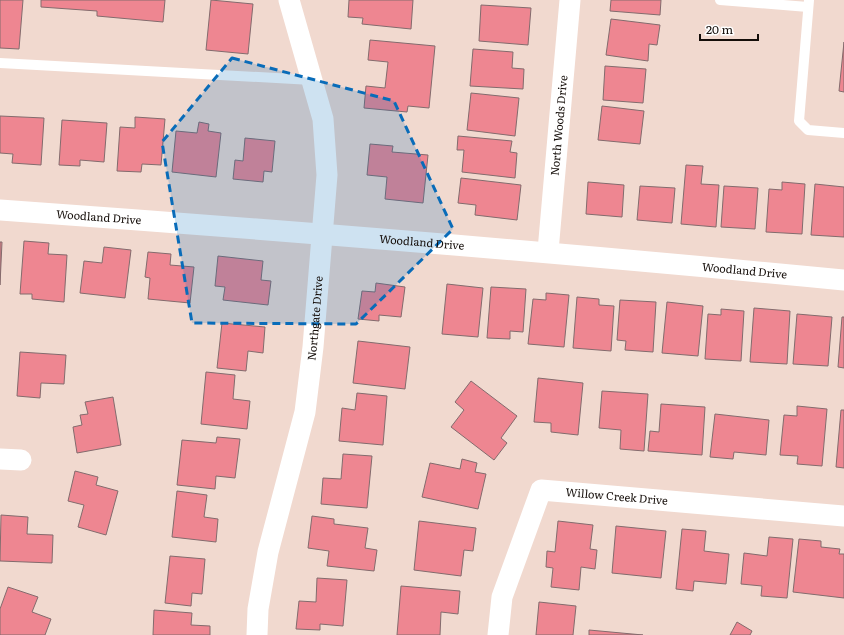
<svg xmlns="http://www.w3.org/2000/svg" width="844" height="635" viewBox="0 0 844 635" font-family="Literata,serif">
  <style>
    .building { fill: #ee8691; stroke: #836b6d }
    .lines { fill: none; stroke-linecap: round; stroke-linejoin: round }
    .lane { stroke: #fff; stroke-width: 10 }
    .street { stroke: #fff; stroke-width: 21 }
    .marked { fill: #096cb9; fill-opacity: 0.2; stroke: #096cb9; stroke-width: 3; stroke-dasharray: 8 5; stroke-linejoin: round }
    .labels { text-anchor: middle; stroke-width: 3.5; stroke-linejoin: round; paint-order: stroke }
    .street-label { font-size: 11px; fill: #140d09; stroke: #fff }
  </style>
  <rect width="100%" height="100%" fill="#f1d9cf"/>
  <!-- building -->
  <g class="building">
    <path d="M0,0h23l-4,49 -19,-1z"/>
    <path d="M41,0h124l-2,22 -66,-6v-5l-56,-4z"/>
    <path d="M211,0l42,4 -5,50 -42,-4z"/>
    <path d="M349,0h64l-2,29 -49,-5 1,-6 -15,-1z"/>
    <path d="M611,0h50l-1,15 -50,-4z"/>
    <path d="M481,5l50,3 -3,37 -49,-4z"/>
    <path d="M611,19l49,6 -3,20 -8,-1 -1,17 -42,-6z"/>
    <path d="M370,40l65,6 -6,62 -21,-2 -1,6 -43,-4 2,-22 19,2 3,-26 -20,-2z"/>
    <path d="M844,42v50l-5,-1z"/>
    <path d="M473,49l40,3 -1,16 12,1 -1,20 -53,-3z"/>
    <path d="M605,66l41,3 -3,34 -40,-3z"/>
    <path d="M471,93l48,5 -4,38 -48,-6z"/>
    <path d="M602,106l42,5 -4,33 -42,-4z"/>
    <path d="M0,116l44,2 -3,47 -29,-2 1,-9 -13,-1z"/>
    <path d="M135,117l30,2 -4,46 -19,-1 -1,8 -24,-1 3,-44 15,1z"/>
    <path d="M62,120l45,3 -3,39 -24,-2v6l-21,-1z"/>
    <path d="M199,122l10,2 -1,7 13,2 -5,44 -44,-5 4,-41 21,2z"/>
    <path d="M458,136l54,5 -2,11 7,1 -2,25 -53,-6 2,-22h-7z"/>
    <path d="M245,138l30,3 -3,31 -8,-1 -1,11 -30,-3 2,-19 8,1z"/>
    <path d="M370,144l23,2 -1,6 36,3 -5,48 -38,-4 2,-22 -20,-2z"/>
    <path d="M686,165l17,1 -2,18 18,1 -3,42 -35,-3z"/>
    <path d="M461,178l60,7 -4,35 -42,-5 1,-10 -18,-2z"/>
    <path d="M588,182l36,3 -2,32 -36,-3z"/>
    <path d="M782,182l23,2 -3,50 -36,-2 3,-43 13,1z"/>
    <path d="M815,184l29,3v50l-33,-2z"/>
    <path d="M640,186l35,2 -3,35 -35,-3z"/>
    <path d="M724,186l34,2 -3,41 -34,-2z"/>
    <path d="M24,241l25,2 -1,11 19,1 -3,47 -32,-3v-5h-12z"/>
    <path d="M0,242h2l-2,43z"/>
    <path d="M104,247l27,3 -6,48 -45,-5 4,-32 18,2z"/>
    <path d="M148,252l23,2 -1,11 24,2 -4,36 -42,-4 2,-21 -5,-1z"/>
    <path d="M218,256l45,5 -2,19 10,1 -3,24 -45,-5 2,-13 -10,-1z"/>
    <path d="M376,283l29,4 -4,30 -22,-2v6l-21,-2 4,-28 13,1z"/>
    <path d="M447,284l36,4 -5,49 -36,-3z"/>
    <path d="M491,287l35,2 -3,43 -13,-1v8l-23,-1z"/>
    <path d="M546,293l23,2 -5,52 -36,-3 5,-45 13,1z"/>
    <path d="M577,297l22,2v6l15,1 -3,45 -38,-3z"/>
    <path d="M620,300l36,2 -3,50 -28,-2 1,-9 -9,-1z"/>
    <path d="M667,302l36,4 -5,50 -36,-3z"/>
    <path d="M754,308l36,3 -3,53 -37,-2z"/>
    <path d="M721,309l23,2 -3,50 -36,-2 3,-45 13,1z"/>
    <path d="M797,314l35,3 -4,49 -35,-2z"/>
    <path d="M842,317h2v51l-6,-1z"/>
    <path d="M222,323l43,4 -2,26 -15,-2 -2,20 -29,-3z"/>
    <path d="M358,341l52,6 -5,42 -52,-6z"/>
    <path d="M20,352l46,3 -2,29 -23,-1 -1,15 -23,-2z"/>
    <path d="M206,372l29,3 -2,24 17,2 -3,28 -46,-5z"/>
    <path d="M538,378l45,5 -5,52 -27,-3v-9l-17,-1z"/>
    <path d="M471,381l46,35 -16,22 6,5 -13,17 -43,-33 13,-17 -9,-8z"/>
    <path d="M602,391l46,3 -4,57 -24,-2 1,-19 -22,-2z"/>
    <path d="M357,393l30,3 -4,49 -44,-4 3,-33 13,2z"/>
    <path d="M113,397l8,48 -44,8 -4,-26 9,-2 -2,-10 8,-1 -3,-12z"/>
    <path d="M661,404l44,3 -3,48 -54,-4 2,-20 9,1z"/>
    <path d="M797,406l30,3 -5,57 -25,-2 1,-8 -18,-1 4,-40 13,1z"/>
    <path d="M841,410h3v58l-8,-1z"/>
    <path d="M715,414l54,6 -3,35 -32,-3 -1,7 -23,-2z"/>
    <path d="M217,437l23,2 -5,39 -19,-2 -1,13 -38,-4 5,-45 34,3z"/>
    <path d="M343,454l29,2 -5,52 -46,-4 2,-26 18,1z"/>
    <path d="M462,459l15,4 -2,9 11,2 -8,35 -56,-12 8,-34 30,6z"/>
    <path d="M75,471l23,6 -2,8 22,6 -12,44 -28,-8 6,-22 -16,-4z"/>
    <path d="M177,491l30,4 -3,22 14,2 -2,23 -44,-5z"/>
    <path d="M1,515l27,2 -1,17 26,1 -1,28 -52,-2z"/>
    <path d="M312,516l22,3v5l34,4 -3,20 12,2 -3,21 -47,-5 2,-15 -21,-3z"/>
    <path d="M419,521l57,7 -3,23 -9,-1 -3,26 -47,-6z"/>
    <path d="M558,521l35,4 -3,24 7,1 -2,19 -14,-2 -2,23 -28,-3 2,-19 -7,-1 1,-16 8,1z"/>
    <path d="M616,526l50,5 -5,47 -49,-5z"/>
    <path d="M682,529l24,2 -2,20 25,3 -3,30 -32,-3 -1,10 -17,-2z"/>
    <path d="M769,537l24,2 -6,59 -26,-2 1,-10 -21,-2 3,-31 23,3z"/>
    <path d="M799,539l22,2v6l19,2 -1,5h5v44l-51,-6z"/>
    <path d="M170,556l35,3 -3,35 -10,-1 -1,13 -26,-3z"/>
    <path d="M317,578l30,2 -4,46 -23,-2v6l-24,-1 3,-28 17,1z"/>
    <path d="M401,586l59,5 -2,23 -17,-2 -1,23h-43z"/>
    <path d="M8,587l30,10 -6,15 19,7 -6,16h-45v-26z"/>
    <path d="M539,602l37,4 -3,29h-37z"/>
    <path d="M154,610l38,3 -1,12 19,1v9h-57z"/>
    <path d="M737,622l15,9 -2,4h-20z"/>
    <path d="M589,630l54,5h-54z"/>
  </g>
  <g class="lines">
    <!-- lane -->
    <g class="lane">
      <path d="M720,0l88,7"/>
      <path d="M809,0l-10,121 9,9 36,3"/>
      <path d="M0,63l312,17"/>
    </g>
    <!-- street -->
    <g class="street">
      <path id="s1" d="M0,210c282,20 563,43 844,70"/>
      <path id="s2" d="M548,251l22,-251"/>
      <path d="M0,459l21,1"/>
      <path id="s3" d="M257,635l1,-26 10,-57 37,-140 8,-65 14,-172 -4,-56 -34,-119"/>
      <path id="s4" d="M498,635l4,-38 39,-107 303,26"/>
    </g>
  </g>
  <!-- marked area -->
  <path class="marked" d="M232,58l162,43 59,128 -97,95 -164,-1 -30,-181z"/>
  <g class="labels">
    <!-- street labels -->
    <g class="street-label">
      <text dy="4" stroke="none"><textPath href="#s2" startOffset="126">North Woods Drive</textPath></text>
      <text dy="4" stroke="none"><textPath href="#s1" startOffset="99">Woodland Drive</textPath></text>
      <text dy="4" stroke="none"><textPath href="#s1" startOffset="423">Woodland Drive</textPath></text>
      <text dy="4" stroke="none"><textPath href="#s1" startOffset="747">Woodland Drive</textPath></text>
      <text dy="4" stroke="none"><textPath href="#s3" startOffset="323">Northgate Drive</textPath></text>
      <text dy="4" stroke="none"><textPath href="#s4" startOffset="228">Willow Creek Drive</textPath></text>
    </g>
  </g>
  <!-- scale -->
  <path d="M700 34v6h58v-6" fill="none" stroke="#140d09" stroke-width="2"/>
  <text x="706" y="34" font-size="12" fill="#140d09" stroke="#ffffff" stroke-width="3" paint-order="stroke">20 m</text>
</svg>
